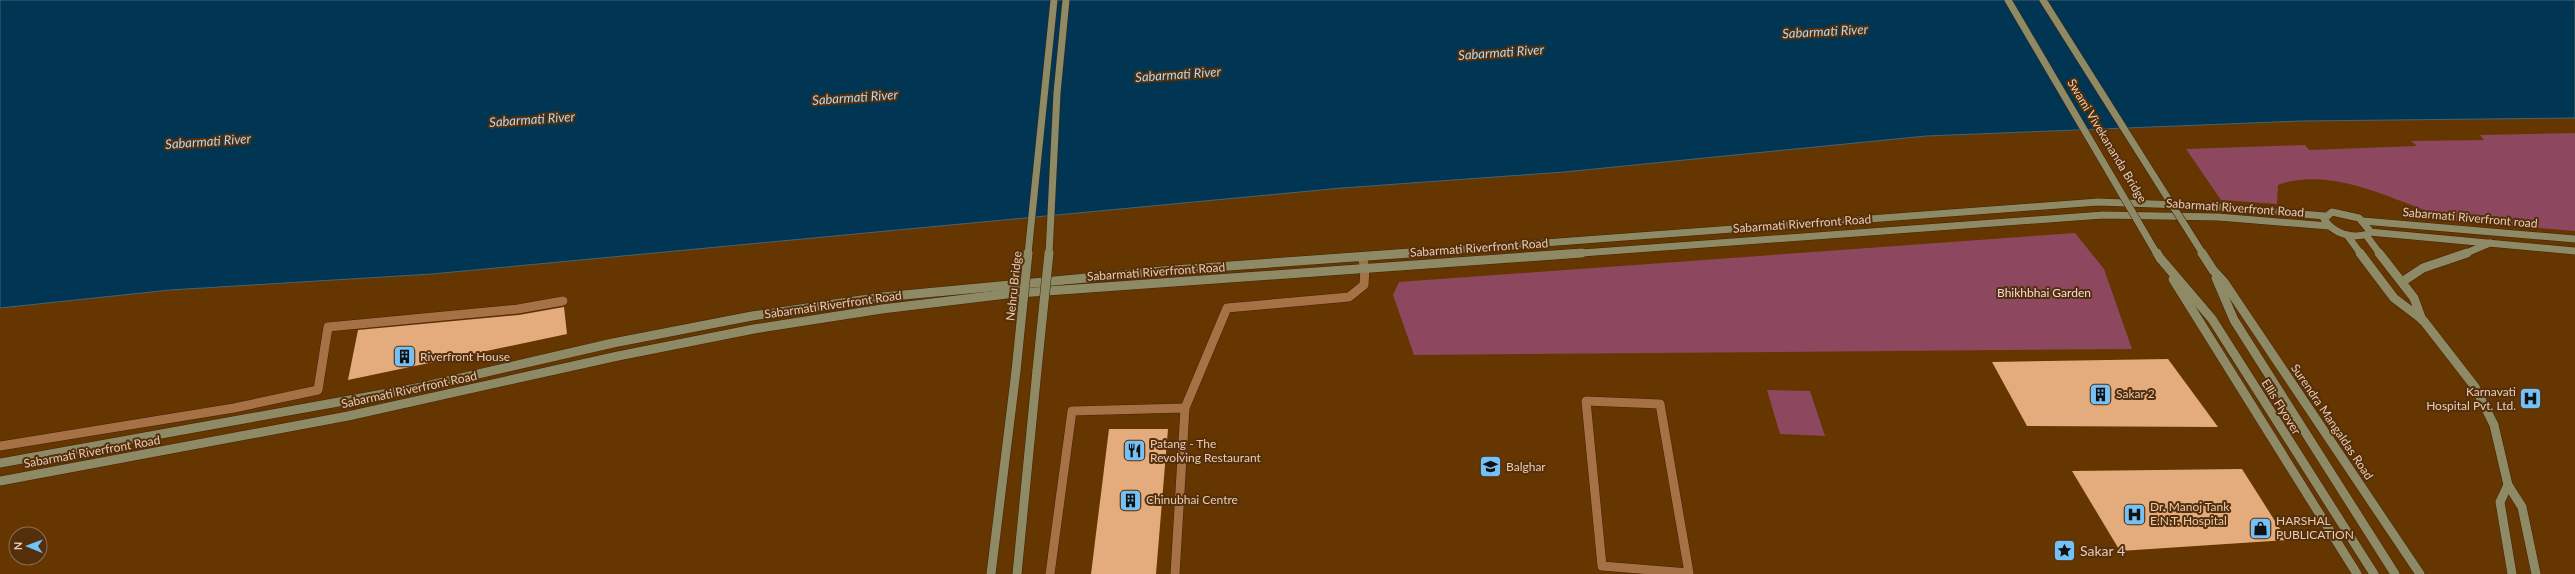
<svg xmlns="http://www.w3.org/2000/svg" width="2575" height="574" viewBox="0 0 2575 574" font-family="Lato,sans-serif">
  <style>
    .green { fill: #8d475e }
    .water { fill: #003653; stroke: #466370 }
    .building { fill: #e4ac7d }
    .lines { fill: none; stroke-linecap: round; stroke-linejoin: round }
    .street-casing { stroke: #3e230b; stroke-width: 10 }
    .secondary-far1-casing { stroke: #3e230b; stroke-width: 8 }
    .secondary-casing { stroke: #3e230b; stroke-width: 10 }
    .street { stroke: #a67145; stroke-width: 9 }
    .secondary-far1 { stroke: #8e8a66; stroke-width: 7 }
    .secondary { stroke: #8e8a66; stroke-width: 9 }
    .secondary-bridge-far1-casing { stroke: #3e230b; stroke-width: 8; stroke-linecap: butt }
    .secondary-bridge-casing { stroke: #3e230b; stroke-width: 10; stroke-linecap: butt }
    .secondary-bridge-far1 { stroke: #8e8a66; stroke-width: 7 }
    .secondary-bridge { stroke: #8e8a66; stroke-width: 9 }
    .labels { text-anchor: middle; stroke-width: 4; stroke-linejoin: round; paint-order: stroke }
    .street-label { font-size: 12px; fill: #e9ccb5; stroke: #542f0b }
    .park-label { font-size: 12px; fill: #f4dae1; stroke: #542f0b }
    .poi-label { font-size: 12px; fill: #e9ccb5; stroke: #542f0b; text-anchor: start }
    .water-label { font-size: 13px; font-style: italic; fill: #b0d9f8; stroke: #542f0b }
    .near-poi-label { font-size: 14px; fill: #e9ccb5; stroke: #542f0b; text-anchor: start }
  </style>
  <rect width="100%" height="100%" fill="#663600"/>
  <!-- green -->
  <g class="green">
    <path d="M2575,133v98l-153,-13 2,-8c-45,-17 -98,-42 -146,-25l-1,19 -56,-4 -35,-51 119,-4 4,5 108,-4 -6,-5 73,-1 -4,-5z"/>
    <path d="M2075,233l29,36 28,80 -718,6 -21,-60 6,-13z"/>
    <path d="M1767,390l43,1 15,45 -45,-2z"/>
  </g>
  <!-- water -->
  <path class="water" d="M0,0h2575v118l-274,3 -375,15 -362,36 -222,16 -910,86 -262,16 -170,18z"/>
  <!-- building -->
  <g class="building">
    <path d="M564,307l3,27 -219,46 10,-50 161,-15z"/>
    <path d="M2168,359l50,68 -191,-1 -35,-64z"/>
    <path d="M1109,429h59l-12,145h-65z"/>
    <path d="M2242,469l45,71 -167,11 -48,-80z"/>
  </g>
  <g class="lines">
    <defs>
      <g id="street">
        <path d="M1586,401l74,3 29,169 -87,-7z"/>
        <path d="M1185,408l42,-100 122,-11 15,-12 1,-17 -3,-11"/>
        <path d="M0,446l234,-38 84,-18 10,-63 190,-18 45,-8"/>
        <path d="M1050,574l22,-163 113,-3 -10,166"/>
      </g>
      <g id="secondary-far1">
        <path d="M2332,212l27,6 11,13 -2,3c-17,5 -34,0 -44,-15z"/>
        <path d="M2363,221l212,18"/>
        <path d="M2369,232l206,19"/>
        <path d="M2347,235l14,19"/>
        <path d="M2366,235l14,19"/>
        <path d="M1397,254l701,-52 110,4 117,10"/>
        <path d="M1568,254l535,-39 115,2 111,9"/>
        <path d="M2464,254l26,-11"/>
      </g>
      <g id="secondary">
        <path d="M2360,253l34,45 29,22 52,67 19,38 14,60 14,22 14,67"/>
        <path d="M2379,253l35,45 8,22"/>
        <path d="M2160,258l52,61 162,255"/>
        <path d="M2213,270l11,12 196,292"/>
        <path d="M2216,278l18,42 161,254"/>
        <path d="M2173,279l184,295"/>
        <path d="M2402,282l21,-14 44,-15"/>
        <path d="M0,463l422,-76 191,-44 139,-27 130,-19 291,-27 237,-17"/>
        <path d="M0,481l348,-65 270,-60 136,-27 128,-20 125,-15 575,-41"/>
        <path d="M2508,485l-8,17 12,72"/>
        <path d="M991,574l25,-203"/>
        <path d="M1017,574l20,-204"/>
      </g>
    </defs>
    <!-- street casing -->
    <use href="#street" class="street-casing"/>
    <!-- secondary-far1 casing -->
    <use href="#secondary-far1" class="secondary-far1-casing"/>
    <!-- secondary casing -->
    <use href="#secondary" class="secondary-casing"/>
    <!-- street -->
    <use href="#street" class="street"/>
    <!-- secondary-far1 -->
    <use href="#secondary-far1" class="secondary-far1"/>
    <!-- secondary -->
    <use href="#secondary" class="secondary"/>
    <defs>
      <g id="secondary-bridge-far1">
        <path d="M2008,0l149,254"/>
        <path d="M2043,0l160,254"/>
        <path d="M1028,254l26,-254"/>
        <path d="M1049,254l8,-161 9,-93"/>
      </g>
      <g id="secondary-bridge">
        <path d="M2157,253l3,5"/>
        <path d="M2202,253l11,17"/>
        <path d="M1037,370l12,-117"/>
        <path d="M1016,371l12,-118"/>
      </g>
    </defs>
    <!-- secondary-bridge-far1 casing -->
    <use href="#secondary-bridge-far1" class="secondary-bridge-far1-casing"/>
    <!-- secondary-bridge casing -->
    <use href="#secondary-bridge" class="secondary-bridge-casing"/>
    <!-- secondary-bridge-far1 -->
    <use href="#secondary-bridge-far1" class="secondary-bridge-far1"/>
    <!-- secondary-bridge -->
    <use href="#secondary-bridge" class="secondary-bridge"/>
  </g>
  <!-- icons -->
  <defs>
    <symbol id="building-square" viewBox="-11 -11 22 22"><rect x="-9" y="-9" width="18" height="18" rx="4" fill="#73c1f6" stroke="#542f0b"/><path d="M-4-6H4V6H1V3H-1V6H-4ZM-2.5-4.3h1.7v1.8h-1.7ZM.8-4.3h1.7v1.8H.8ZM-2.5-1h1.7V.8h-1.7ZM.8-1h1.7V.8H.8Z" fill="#111"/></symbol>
    <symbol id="hospital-square" viewBox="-11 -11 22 22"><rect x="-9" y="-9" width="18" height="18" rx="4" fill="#73c1f6" stroke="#542f0b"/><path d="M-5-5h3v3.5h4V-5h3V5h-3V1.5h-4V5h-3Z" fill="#111"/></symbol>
    <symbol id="restaurant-square" viewBox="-11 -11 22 22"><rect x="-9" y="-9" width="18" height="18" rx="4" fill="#73c1f6" stroke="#542f0b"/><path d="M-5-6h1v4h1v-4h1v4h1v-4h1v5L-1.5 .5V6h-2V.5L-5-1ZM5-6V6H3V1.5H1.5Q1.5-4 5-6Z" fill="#111"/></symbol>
    <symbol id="school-square" viewBox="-11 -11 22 22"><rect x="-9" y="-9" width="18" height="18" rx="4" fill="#73c1f6" stroke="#542f0b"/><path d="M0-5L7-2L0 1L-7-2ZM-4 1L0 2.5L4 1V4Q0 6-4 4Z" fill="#111"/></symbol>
    <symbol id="shop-square" viewBox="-11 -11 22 22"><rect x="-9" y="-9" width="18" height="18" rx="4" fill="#73c1f6" stroke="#542f0b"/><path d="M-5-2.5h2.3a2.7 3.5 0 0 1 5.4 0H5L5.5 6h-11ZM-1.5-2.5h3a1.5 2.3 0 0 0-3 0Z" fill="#111"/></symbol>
    <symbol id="sight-square" viewBox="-11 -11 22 22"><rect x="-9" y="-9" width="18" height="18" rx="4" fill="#73c1f6" stroke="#542f0b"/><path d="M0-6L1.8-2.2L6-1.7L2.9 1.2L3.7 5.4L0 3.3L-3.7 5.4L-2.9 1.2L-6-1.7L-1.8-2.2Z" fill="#111"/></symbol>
  </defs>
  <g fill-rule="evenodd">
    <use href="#building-square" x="392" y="344" width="25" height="25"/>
    <use href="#building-square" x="2088" y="382" width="25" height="25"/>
    <use href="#hospital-square" x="2518" y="386" width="25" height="25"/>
    <use href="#restaurant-square" x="1122" y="438" width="25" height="25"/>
    <use href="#school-square" x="1478" y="454" width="25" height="25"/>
    <use href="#building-square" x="1118" y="488" width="25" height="25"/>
    <use href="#hospital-square" x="2122" y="502" width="25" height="25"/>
    <use href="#shop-square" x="2248" y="516" width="25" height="25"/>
    <use href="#sight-square" x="2052" y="538" width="25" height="25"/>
  </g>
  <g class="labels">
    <!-- street labels -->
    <g class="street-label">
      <text transform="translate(2107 141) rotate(59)" y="4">Swami Vivekananda Bridge</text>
      <text transform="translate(2235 208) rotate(4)" y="4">Sabarmati Riverfront Road</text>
      <text transform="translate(2470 218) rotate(5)" y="4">Sabarmati Riverfront road</text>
      <text transform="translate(1802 224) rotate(-4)" y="4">Sabarmati Riverfront Road</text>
      <text transform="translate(1479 248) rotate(-4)" y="4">Sabarmati Riverfront Road</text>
      <text transform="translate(1156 272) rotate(-4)" y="4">Sabarmati Riverfront Road</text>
      <text transform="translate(1014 286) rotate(-84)" y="4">Nehru Bridge</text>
      <text transform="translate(833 305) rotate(-8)" y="4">Sabarmati Riverfront Road</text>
      <text transform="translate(409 390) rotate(-12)" y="4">Sabarmati Riverfront Road</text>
      <text transform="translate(2281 407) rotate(58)" y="4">Ellis Flyover</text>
      <text transform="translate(2332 422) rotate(56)" y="4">Surendra Mangaldas Road</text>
      <text transform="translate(92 452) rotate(-10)" y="4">Sabarmati Riverfront Road</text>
    </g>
    <!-- park labels -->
    <g class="park-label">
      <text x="2044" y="297">Bhikhbhai Garden</text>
    </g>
    <!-- poi labels -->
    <g class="poi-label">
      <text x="420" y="361">Riverfront House</text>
      <text x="2516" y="396" text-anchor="end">Karnavati<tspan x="2516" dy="14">Hospital Pvt. Ltd.</tspan></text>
      <text x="2116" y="398">Sakar 2</text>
      <text x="1150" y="448">Patang - The<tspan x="1150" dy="14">Revolving Restaurant</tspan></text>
      <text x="1506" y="471">Balghar</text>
      <text x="1146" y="504">Chinubhai Centre</text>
      <text x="2150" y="511">Dr. Manoj Tank<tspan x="2150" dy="14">E.N.T. Hospital</tspan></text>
      <text x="2276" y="525">HARSHAL<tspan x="2276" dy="14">PUBLICATION</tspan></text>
    </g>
    <!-- water labels -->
    <g class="water-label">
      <text transform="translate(1825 31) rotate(-3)" y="5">Sabarmati River</text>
      <text transform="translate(1501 52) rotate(-4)" y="5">Sabarmati River</text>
      <text transform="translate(1178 74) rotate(-4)" y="5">Sabarmati River</text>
      <text transform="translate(855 97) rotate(-4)" y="5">Sabarmati River</text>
      <text transform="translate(532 119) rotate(-4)" y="5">Sabarmati River</text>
      <text transform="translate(208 141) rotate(-4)" y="5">Sabarmati River</text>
    </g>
    <!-- near-poi labels -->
    <g class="near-poi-label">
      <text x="2080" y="556">Sakar 4</text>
    </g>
  </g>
  <!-- north arrow -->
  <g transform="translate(28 546) rotate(271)"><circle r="19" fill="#542f0b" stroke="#906e4f"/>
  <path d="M0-3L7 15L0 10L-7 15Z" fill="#73c1f6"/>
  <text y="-6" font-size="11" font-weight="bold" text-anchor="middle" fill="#e9ccb5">N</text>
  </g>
</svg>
